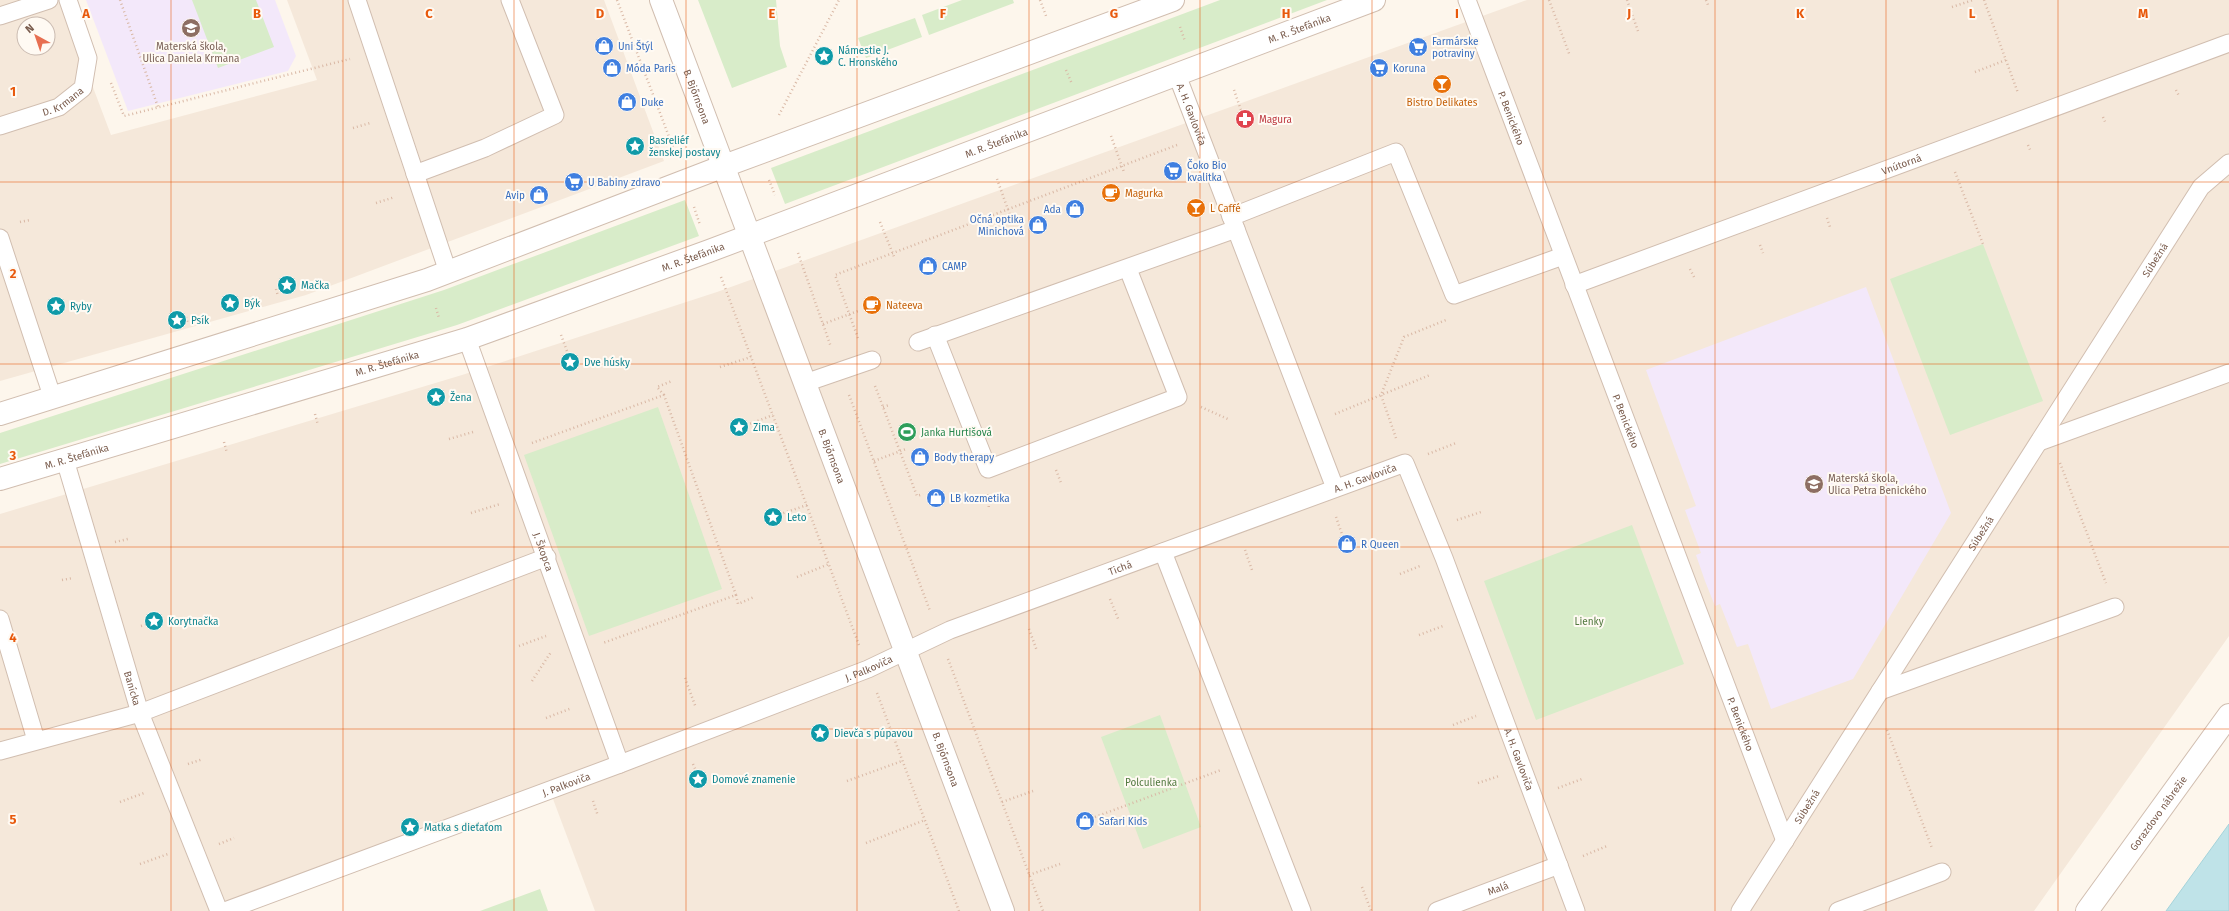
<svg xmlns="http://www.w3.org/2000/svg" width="2229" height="911" viewBox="0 0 2229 911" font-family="'Fira Sans',sans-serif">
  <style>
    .residential { fill: #f5e8da; fill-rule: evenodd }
    .education { fill: #f3e8fa }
    .green { fill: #d8ecc9 }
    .water { fill: #bfe3e8; stroke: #a5d3da }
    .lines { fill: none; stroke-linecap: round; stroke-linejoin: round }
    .service-casing { stroke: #d1beb0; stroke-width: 19 }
    .minor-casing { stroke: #d1beb0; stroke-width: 24 }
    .path { stroke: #d9b8a5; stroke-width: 2.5; stroke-dasharray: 1 3; stroke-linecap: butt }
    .service { stroke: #fff; stroke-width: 17 }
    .minor { stroke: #fff; stroke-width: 22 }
    .grid { fill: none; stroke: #e8590c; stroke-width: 1; stroke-opacity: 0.55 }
    .labels { text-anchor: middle; stroke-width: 4; stroke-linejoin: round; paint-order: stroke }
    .street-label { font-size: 10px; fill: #7a5c4d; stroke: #fffaf3 }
    .shop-label { font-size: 10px; fill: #366cbe; stroke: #fffaf3; text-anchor: start }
    .education-label { font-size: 10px; fill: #785e54; stroke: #fffaf3 }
    .culture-label { font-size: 10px; fill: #0d838f; stroke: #fffaf3; text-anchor: start }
    .food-label { font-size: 10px; fill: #c56008; stroke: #fffaf3; text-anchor: start }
    .health-label { font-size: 10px; fill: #be3a42; stroke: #fffaf3; text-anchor: start }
    .leisure-label { font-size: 10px; fill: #27864d; stroke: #fffaf3; text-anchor: start }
    .park-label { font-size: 10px; fill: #537a41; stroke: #fffaf3 }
    .grid-label { font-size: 13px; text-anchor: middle; font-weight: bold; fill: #e8590c; stroke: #fffaf3; stroke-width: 4; stroke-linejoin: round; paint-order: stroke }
  </style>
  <rect width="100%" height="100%" fill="#fdf6ec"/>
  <!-- residential -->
  <g class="residential">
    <path d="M0,0h60l51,135 206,-55 -30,-80h317l60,161 -358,134 -306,86zM24,24h24v24h-24z"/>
    <path d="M1527,0h702v636l-195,275h-1439l-48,-128 -315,128h-232v-397l462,-139 255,-83z"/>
  </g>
  <!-- education -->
  <g class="education">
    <path d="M86,0h189l21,56 -8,15 -160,40z"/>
    <path d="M1866,287l85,226 -98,166 -82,30 -23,-65 -11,3 -17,-43 -5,2 -10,-25 -9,-26 5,-2 -16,-43 11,-4 -50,-136z"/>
  </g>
  <!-- green -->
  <g class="green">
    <path d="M192,0h64l18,47 -56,21z"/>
    <path d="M698,0h78l4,46 7,21 -55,21z"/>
    <path d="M962,0h51l1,3 -85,32 -7,-20z"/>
    <path d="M1220,0h107l-542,204 -14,-36z"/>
    <path d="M915,18l7,19 -56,21 -8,-20z"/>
    <path d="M685,200l14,36 -242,89 -457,139v-31l444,-143z"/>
    <path d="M1983,244l60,157 -93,34 -60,-156z"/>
    <path d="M658,407l64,182 -133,47 -65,-181z"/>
    <path d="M1632,525l52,139 -148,56 -52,-139z"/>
    <path d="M1160,715l41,112 -58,22 -42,-112z"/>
    <path d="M540,889l8,22h-68z"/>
  </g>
  <!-- water -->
  <path class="water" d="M2229,824v87h-63z"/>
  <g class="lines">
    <defs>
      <g id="service">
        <path d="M357,0l91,272"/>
        <path id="s1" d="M1467,0l318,841"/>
        <path d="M0,16l49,-16"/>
        <path id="s2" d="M1177,75l158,413"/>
        <path id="s3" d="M0,126l59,-19 24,-19 5,-30 -20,-58"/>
        <path d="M415,174l70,-26 70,-33 -45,-115"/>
        <path d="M1231,217l165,-65 58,143 109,-39"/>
        <path d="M0,238l53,161"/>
        <path id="s4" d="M1574,285l655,-242"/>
        <path d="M935,335l53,134 190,-72 -50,-128"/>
        <path id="s5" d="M467,339l153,425"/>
        <path d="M918,342l318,-113"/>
        <path d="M805,383l67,-23"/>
        <path d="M2039,442l190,-69"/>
        <path id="s6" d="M65,460l75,253 79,198"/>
        <path d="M1163,552l139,359"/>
        <path d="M0,619l36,121"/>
        <path d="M1880,691l235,-84"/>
        <path d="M0,751l140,-38 407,-156"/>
        <path id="s7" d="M225,911l395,-147 248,-95 82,-39 455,-167 39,95 132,353"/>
        <path id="s8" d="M1437,911l122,-46"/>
        <path id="s9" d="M1740,911l461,-724 28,-24"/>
        <path d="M1838,911l104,-39"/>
      </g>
      <g id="minor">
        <path id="s10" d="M661,0l342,911"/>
        <path d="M0,414l427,-134 297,-114 449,-166"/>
        <path id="s11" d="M0,479l467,-140 242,-88 665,-251"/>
        <path id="s12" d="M2087,911l142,-196"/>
      </g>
    </defs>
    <!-- service casing -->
    <use href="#service" class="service-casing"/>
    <!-- minor casing -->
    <use href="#minor" class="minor-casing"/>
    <!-- path -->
    <g class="path">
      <path d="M120,0l38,107"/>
      <path d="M617,0l59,155"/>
      <path d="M1040,0l6,16"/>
      <path d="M1549,0l21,56"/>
      <path d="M1627,0l11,31"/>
      <path d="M1706,0l2,5"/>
      <path d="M1984,0l34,93"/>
      <path d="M1952,7l21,-7"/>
      <path d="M1180,27l5,14"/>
      <path d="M1066,70l6,14"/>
      <path d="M1975,72l31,-12"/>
      <path d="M111,83l13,33 226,-57"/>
      <path d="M1234,90l7,20"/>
      <path d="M2176,90l3,6"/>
      <path d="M779,115l60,-115"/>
      <path d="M2103,117l3,7"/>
      <path d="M353,128l17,-5"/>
      <path d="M1111,136l13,36"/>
      <path d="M2028,145l3,7"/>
      <path d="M1955,172l28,72"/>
      <path d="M997,179l13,36"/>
      <path d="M769,180l6,15"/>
      <path d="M376,203l19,-6"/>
      <path d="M694,207l6,18"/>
      <path d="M1827,218l3,9"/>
      <path d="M20,222l10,-2"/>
      <path d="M880,222l15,37"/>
      <path d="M1760,245l3,8"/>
      <path d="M798,253l33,94"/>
      <path d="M1690,269l5,10"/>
      <path d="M721,277l138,368"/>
      <path d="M276,289l2,7"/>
      <path d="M48,305l8,-2"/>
      <path d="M436,308l3,10"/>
      <path d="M186,317l2,7"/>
      <path d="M823,324l35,-13"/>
      <path d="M561,335l10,27"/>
      <path d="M858,338l-23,-63 342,-130"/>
      <path d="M720,367l31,-10"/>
      <path d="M875,386l42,110 6,-2"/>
      <path d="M664,395l-7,-8 15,-6"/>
      <path d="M849,395l81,216"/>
      <path d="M883,407l6,-2"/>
      <path d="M1201,407l29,13"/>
      <path d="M315,414l3,11"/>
      <path d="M1335,414l46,-19 23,-58 42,-17"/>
      <path d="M739,428l34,-13"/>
      <path d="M1396,438l-15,-43 49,-20"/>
      <path d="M449,439l24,-7"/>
      <path d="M224,442l3,11"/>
      <path d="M532,443l132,-48 72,200 -133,48"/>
      <path d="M1428,454l28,-11"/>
      <path d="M874,461l32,-12"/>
      <path d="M2060,463l46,120"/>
      <path d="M1056,470l5,13"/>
      <path d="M988,494l1,16"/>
      <path d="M471,513l29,-9"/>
      <path d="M772,517l35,-12"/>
      <path d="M1336,517l7,20"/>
      <path d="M1457,520l24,-8"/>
      <path d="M115,542l13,-3"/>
      <path d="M1245,550l7,20"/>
      <path d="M1400,574l20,-8"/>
      <path d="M797,577l32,-13"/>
      <path d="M62,580l11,-2"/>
      <path d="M736,595l2,9 16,-7"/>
      <path d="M1110,599l9,22"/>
      <path d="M141,626l13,-4"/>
      <path d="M1029,629l8,22"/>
      <path d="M1419,635l24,-9"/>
      <path d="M519,646l27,-10"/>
      <path d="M948,659l95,252"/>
      <path d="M685,678l11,30"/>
      <path d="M532,681l19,-29"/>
      <path d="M877,693l82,218"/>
      <path d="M546,718l26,-10"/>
      <path d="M1453,725l23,-9"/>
      <path d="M1887,730l45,118"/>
      <path d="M188,764l15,-5"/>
      <path d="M693,764l6,14"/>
      <path d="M847,781l55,-20"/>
      <path d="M1478,783l21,-7"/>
      <path d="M1558,788l24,-9"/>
      <path d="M593,801l5,15"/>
      <path d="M120,802l24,-9"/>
      <path d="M1002,802l31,-11"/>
      <path d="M1095,817l126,-47"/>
      <path d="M866,843l59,-23"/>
      <path d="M219,844l15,-6"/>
      <path d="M1583,856l24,-10"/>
      <path d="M140,864l28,-10"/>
      <path d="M1029,875l31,-11"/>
      <path d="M1362,887l9,24"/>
    </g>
    <!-- service -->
    <use href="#service" class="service"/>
    <!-- minor -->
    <use href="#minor" class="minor"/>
  </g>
  <!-- grid -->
  <path class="grid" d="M171,0v911M343,0v911M514,0v911M686,0v911M857,0v911M1029,0v911M1200,0v911M1372,0v911M1543,0v911M1715,0v911M1886,0v911M2058,0v911M0,182h2229M0,364h2229M0,547h2229M0,729h2229"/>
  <!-- icons -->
  <defs>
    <symbol id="school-disc" viewBox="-11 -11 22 22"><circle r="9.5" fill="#8d6e63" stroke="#fffaf3"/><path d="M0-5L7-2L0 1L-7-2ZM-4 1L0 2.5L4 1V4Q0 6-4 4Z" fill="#fff"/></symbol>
    <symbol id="shop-disc" viewBox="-11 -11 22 22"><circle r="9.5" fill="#3f7fe0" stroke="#fffaf3"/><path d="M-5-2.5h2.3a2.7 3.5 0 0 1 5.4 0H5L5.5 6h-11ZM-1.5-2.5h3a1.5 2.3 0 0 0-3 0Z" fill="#fff"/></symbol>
    <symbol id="supermarket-disc" viewBox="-11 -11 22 22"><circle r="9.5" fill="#3f7fe0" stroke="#fffaf3"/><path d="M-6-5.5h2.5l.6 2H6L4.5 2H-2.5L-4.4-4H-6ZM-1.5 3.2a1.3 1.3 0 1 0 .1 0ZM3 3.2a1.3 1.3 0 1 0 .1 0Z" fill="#fff"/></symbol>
    <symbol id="sight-disc" viewBox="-11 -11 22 22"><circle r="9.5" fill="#0f9aa8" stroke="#fffaf3"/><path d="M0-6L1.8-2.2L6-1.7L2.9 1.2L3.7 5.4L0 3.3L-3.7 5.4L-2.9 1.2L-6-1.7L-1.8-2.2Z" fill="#fff"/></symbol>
    <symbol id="bar-disc" viewBox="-11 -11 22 22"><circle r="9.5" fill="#e8710a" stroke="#fffaf3"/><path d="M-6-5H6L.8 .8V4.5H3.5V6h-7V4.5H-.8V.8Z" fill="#fff"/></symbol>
    <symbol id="pharmacy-disc" viewBox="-11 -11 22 22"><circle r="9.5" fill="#e0444e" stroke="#fffaf3"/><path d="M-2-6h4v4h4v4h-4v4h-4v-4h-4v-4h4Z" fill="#fff"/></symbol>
    <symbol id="cafe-disc" viewBox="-11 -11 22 22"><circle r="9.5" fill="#e8710a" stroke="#fffaf3"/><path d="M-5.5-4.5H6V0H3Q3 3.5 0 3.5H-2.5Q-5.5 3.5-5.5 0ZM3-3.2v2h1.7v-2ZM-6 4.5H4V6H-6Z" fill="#fff"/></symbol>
    <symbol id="stadium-disc" viewBox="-11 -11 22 22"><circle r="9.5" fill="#2e9e5b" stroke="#fffaf3"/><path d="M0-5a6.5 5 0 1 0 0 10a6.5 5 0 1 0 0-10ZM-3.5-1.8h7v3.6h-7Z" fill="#fff"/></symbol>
  </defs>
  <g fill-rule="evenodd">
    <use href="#school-disc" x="180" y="17" width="22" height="22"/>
    <use href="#shop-disc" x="593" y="35" width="22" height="22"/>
    <use href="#supermarket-disc" x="1407" y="36" width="22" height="22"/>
    <use href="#sight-disc" x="813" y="45" width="22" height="22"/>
    <use href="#shop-disc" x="601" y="57" width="22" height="22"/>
    <use href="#supermarket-disc" x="1368" y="57" width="22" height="22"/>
    <use href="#bar-disc" x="1431" y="73" width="22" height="22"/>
    <use href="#shop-disc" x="616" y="91" width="22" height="22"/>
    <use href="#pharmacy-disc" x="1234" y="108" width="22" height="22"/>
    <use href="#sight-disc" x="624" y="135" width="22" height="22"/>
    <use href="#supermarket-disc" x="1162" y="160" width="22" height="22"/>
    <use href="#supermarket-disc" x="563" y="171" width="22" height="22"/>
    <use href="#cafe-disc" x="1100" y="182" width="22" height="22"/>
    <use href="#shop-disc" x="528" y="184" width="22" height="22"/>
    <use href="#bar-disc" x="1185" y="197" width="22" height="22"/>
    <use href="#shop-disc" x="1064" y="198" width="22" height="22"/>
    <use href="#shop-disc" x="1027" y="214" width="22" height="22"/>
    <use href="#shop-disc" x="917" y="255" width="22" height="22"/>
    <use href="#sight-disc" x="276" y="274" width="22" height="22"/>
    <use href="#sight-disc" x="219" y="292" width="22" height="22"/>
    <use href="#cafe-disc" x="861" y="294" width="22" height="22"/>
    <use href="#sight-disc" x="45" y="295" width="22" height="22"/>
    <use href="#sight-disc" x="166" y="309" width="22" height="22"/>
    <use href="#sight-disc" x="559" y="351" width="22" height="22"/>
    <use href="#sight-disc" x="425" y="386" width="22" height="22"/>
    <use href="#sight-disc" x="728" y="416" width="22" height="22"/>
    <use href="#stadium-disc" x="896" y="421" width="22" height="22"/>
    <use href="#shop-disc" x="909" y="446" width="22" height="22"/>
    <use href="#school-disc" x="1803" y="473" width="22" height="22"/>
    <use href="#shop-disc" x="925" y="487" width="22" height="22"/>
    <use href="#sight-disc" x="762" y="506" width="22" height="22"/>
    <use href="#shop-disc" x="1336" y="533" width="22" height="22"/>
    <use href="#sight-disc" x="143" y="610" width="22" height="22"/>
    <use href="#sight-disc" x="809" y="722" width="22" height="22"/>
    <use href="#sight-disc" x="687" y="768" width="22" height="22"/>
    <use href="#shop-disc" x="1074" y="810" width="22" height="22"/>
    <use href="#sight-disc" x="399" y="816" width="22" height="22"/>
  </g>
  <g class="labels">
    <!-- street labels -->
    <g class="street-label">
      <text dy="4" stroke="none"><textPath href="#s11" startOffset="1376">M. R. Štefánika</textPath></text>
      <text dy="4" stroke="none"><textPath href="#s10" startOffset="103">B. Bjőrnsona</textPath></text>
      <text dy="4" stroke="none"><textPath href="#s3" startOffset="68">D. Krmana</textPath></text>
      <text dy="4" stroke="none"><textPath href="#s2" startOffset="42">A. H. Gavloviča</textPath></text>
      <text dy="4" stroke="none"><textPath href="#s1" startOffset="126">P. Benického</textPath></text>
      <text dy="4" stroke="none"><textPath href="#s11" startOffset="1052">M. R. Štefánika</textPath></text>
      <text dy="4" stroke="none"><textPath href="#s4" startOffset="349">Vnútorná</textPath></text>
      <text dy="4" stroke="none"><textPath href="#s11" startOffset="728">M. R. Štefánika</textPath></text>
      <text dy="4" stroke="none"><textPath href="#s9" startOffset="772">Súbežná</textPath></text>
      <text dy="4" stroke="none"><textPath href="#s11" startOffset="404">M. R. Štefánika</textPath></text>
      <text dy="4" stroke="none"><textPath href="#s1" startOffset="450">P. Benického</textPath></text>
      <text dy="4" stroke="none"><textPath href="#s10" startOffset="487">B. Bjőrnsona</textPath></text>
      <text dy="4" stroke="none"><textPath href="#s11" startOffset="80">M. R. Štefánika</textPath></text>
      <text dy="4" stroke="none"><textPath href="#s7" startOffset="1220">A. H. Gavloviča</textPath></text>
      <text dy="4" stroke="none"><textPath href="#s9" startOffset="448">Súbežná</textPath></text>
      <text dy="4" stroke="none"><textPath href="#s5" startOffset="226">J. Škopca</textPath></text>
      <text dy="4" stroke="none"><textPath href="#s7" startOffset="959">Tichá</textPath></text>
      <text dy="4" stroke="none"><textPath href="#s7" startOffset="688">J. Palkoviča</textPath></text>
      <text dy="4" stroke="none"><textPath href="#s6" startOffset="238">Banícka</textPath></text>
      <text dy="4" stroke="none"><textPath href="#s1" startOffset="774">P. Benického</textPath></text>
      <text dy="4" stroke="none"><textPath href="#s10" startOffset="811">B. Bjőrnsona</textPath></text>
      <text dy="4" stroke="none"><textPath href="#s7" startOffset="1580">A. H. Gavloviča</textPath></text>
      <text dy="4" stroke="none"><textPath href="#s7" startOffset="364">J. Palkoviča</textPath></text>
      <text dy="4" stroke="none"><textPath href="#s9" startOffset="124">Súbežná</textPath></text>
      <text dy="4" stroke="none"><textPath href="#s12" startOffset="121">Gorazdovo nábrežie</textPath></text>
      <text dy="4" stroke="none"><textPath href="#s8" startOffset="65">Malá</textPath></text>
    </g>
    <!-- shop labels -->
    <g class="shop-label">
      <text x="1432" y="45">Farmárske<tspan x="1432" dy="12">potraviny</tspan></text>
      <text x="618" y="50">Uni Štýl</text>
      <text x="626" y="72">Móda Paris</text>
      <text x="1393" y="72">Koruna</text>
      <text x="641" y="106">Duke</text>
      <text x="1187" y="169">Čoko Bio<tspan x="1187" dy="12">kvalitka</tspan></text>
      <text x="588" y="186">U Babiny zdravo</text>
      <text x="525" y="199" text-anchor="end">Avip</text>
      <text x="1061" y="213" text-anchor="end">Ada</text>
      <text x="1024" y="223" text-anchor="end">Očná optika<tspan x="1024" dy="12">Minichová</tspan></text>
      <text x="942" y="270">CAMP</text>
      <text x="934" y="461">Body therapy</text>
      <text x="950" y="502">LB kozmetika</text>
      <text x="1361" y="548">R Queen</text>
      <text x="1099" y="825">Safari Kids</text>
    </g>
    <!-- education labels -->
    <g class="education-label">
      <text x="191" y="50">Materská škola,<tspan x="191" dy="12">Ulica Daniela Krmana</tspan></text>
      <text x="1828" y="482" text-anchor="start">Materská škola,<tspan x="1828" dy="12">Ulica Petra Benického</tspan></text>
    </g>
    <!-- culture labels -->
    <g class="culture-label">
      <text x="838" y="54">Námestie J.<tspan x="838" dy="12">C. Hronského</tspan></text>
      <text x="649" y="144">Basreliéf<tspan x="649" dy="12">ženskej postavy</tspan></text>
      <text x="301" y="289">Mačka</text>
      <text x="244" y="307">Býk</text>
      <text x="70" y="310">Ryby</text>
      <text x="191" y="324">Psík</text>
      <text x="584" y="366">Dve húsky</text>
      <text x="450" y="401">Žena</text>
      <text x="753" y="431">Zima</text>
      <text x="787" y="521">Leto</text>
      <text x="168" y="625">Korytnačka</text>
      <text x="834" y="737">Dievča s púpavou</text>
      <text x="712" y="783">Domové znamenie</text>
      <text x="424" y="831">Matka s dieťaťom</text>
    </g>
    <!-- food labels -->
    <g class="food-label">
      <text x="1442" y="106" text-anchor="middle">Bistro Delikates</text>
      <text x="1125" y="197">Magurka</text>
      <text x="1210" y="212">L Caffé</text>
      <text x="886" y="309">Nateeva</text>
    </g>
    <!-- health labels -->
    <g class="health-label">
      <text x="1259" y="123">Magura</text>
    </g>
    <!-- leisure labels -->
    <g class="leisure-label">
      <text x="921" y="436">Janka Hurtišová</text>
    </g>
    <!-- park labels -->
    <g class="park-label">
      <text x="1589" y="625">Lienky</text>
      <text x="1151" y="786">Polculienka</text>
    </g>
  </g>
  <g class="grid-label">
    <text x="86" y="18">A</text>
    <text x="257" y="18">B</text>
    <text x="429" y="18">C</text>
    <text x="600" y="18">D</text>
    <text x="772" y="18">E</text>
    <text x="943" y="18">F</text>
    <text x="1114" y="18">G</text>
    <text x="1286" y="18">H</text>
    <text x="1457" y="18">I</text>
    <text x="1629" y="18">J</text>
    <text x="1800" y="18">K</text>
    <text x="1972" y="18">L</text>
    <text x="2143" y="18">M</text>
    <text x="13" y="96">1</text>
    <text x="13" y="278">2</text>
    <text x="13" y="460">3</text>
    <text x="13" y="642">4</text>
    <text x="13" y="824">5</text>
  </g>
  <!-- north arrow -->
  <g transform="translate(36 36) rotate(320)"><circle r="19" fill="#fffaf3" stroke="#cabbb1"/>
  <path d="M0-3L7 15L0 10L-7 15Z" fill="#e76f51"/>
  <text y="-6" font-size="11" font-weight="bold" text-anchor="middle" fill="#7a5c4d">N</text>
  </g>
</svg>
